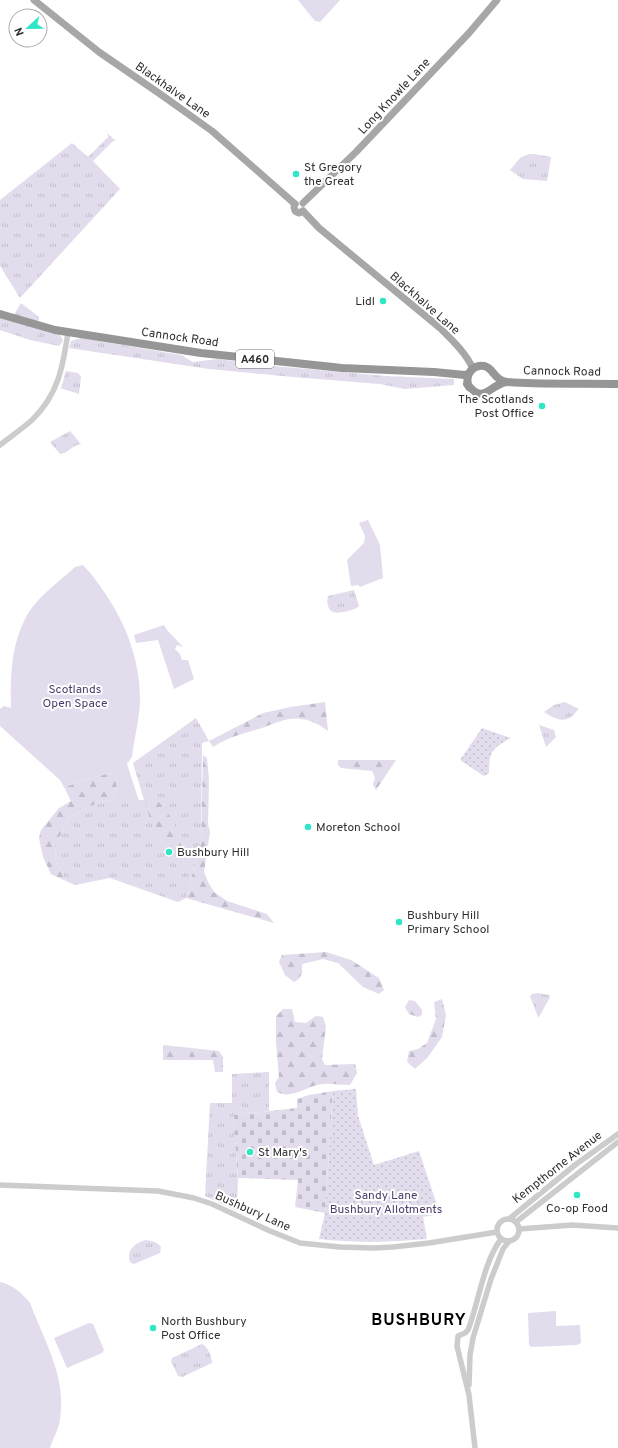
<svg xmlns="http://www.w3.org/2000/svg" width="618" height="1448" viewBox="0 0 618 1448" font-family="Overpass,sans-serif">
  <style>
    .grass { fill: url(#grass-tufts) }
    .forest { fill: url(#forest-firs) }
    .cemetery { fill: url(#cemetery-stones) }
    .park { fill: #e2dcec }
    .garden { fill: url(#garden-dots) }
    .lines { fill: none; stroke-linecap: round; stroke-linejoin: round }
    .minor { stroke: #ccc; stroke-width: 5.5 }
    .major { stroke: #a7a7a7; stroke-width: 7 }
    .highway { stroke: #969696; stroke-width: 8 }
    .poi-dot { fill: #2fe7c7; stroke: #fff; stroke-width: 1.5 }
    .labels { text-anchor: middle; stroke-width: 4; stroke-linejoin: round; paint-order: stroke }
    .shield { fill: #fff; stroke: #6d6d6d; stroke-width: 1 }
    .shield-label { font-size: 11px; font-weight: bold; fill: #2f2f2f }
    .street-label { font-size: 12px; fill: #2f2f2f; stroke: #fff }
    .poi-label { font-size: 12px; fill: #2f2f2f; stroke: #fff; text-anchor: start }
    .park-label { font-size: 12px; fill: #503b6b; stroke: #fff }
    .district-label { font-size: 16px; font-weight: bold; letter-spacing: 1px; fill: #000; stroke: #fff }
  </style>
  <defs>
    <pattern id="grass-tufts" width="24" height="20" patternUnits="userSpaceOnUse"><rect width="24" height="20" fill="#e2dcec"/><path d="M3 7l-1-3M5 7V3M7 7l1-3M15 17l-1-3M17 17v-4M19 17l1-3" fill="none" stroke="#c2bdcb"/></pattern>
    <pattern id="forest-firs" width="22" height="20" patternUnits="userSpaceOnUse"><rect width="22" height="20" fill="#e2dcec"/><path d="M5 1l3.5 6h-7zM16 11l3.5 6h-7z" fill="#c2bdcb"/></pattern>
    <pattern id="cemetery-stones" width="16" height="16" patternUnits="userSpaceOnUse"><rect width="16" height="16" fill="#e2dcec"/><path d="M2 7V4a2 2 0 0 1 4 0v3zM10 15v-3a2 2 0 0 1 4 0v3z" fill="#c2bdcb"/></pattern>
    <pattern id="garden-dots" width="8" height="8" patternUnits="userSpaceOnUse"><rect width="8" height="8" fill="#e2dcec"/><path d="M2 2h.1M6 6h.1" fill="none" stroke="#c2bdcb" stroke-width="1.8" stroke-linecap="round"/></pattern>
  </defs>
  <rect width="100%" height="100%" fill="#fff"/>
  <!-- grass -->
  <g class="grass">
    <path d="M107,133l9,8h-3l-20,20 27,28 -100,109 -20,-32v-66l72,-57 16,14 20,-20z"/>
    <path d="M529,154h5l17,3 -4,24 -24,-2 -13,-9 10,-12z"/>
    <path d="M21,303l18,14v3l-3,2 -22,-7z"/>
    <path d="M0,318l60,17 3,5 -2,4 -2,2 -29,-6 -30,-10z"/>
    <path d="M81,338l100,17 12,7 25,-3 44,6 124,11 68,3v6l-49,4 -25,-5 -87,-7 -84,-8 -140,-21 2,-7z"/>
    <path d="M66,371l12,2 3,4 -2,17 -16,-5 -2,-1z"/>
    <path d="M70,431l11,13c-9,1 -13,10 -21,10l-10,-12z"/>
    <path d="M354,590l5,16 -4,3c-9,2 -25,9 -27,-4 -1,-4 -1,-6 0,-9z"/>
    <path d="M565,702l14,7c-3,2 -4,5 -7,7 -9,8 -20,1 -28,-4l10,-7z"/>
    <path d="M196,718l13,23 -7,2 -1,99 -15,56 -8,4 -68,-24 -35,7 -9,-4 -10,-19 -1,-16 14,-29 24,-12 19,-5h32l-11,-37z"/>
    <path d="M539,725l15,5 2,7 -10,10z"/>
    <path d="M538,993l11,2 1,2 -11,20h-1l-8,-21 2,-2z"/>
    <path d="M269,1072v39l-36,4 5,63 -1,33 -32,-15 5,-93h22v-29z"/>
    <path d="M146,1240c6,1 11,2 15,7l-1,6 -26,11 -4,-2c-4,-12 5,-19 16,-22z"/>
    <path d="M202,1344c6,3 10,13 10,19l-30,14 -4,-1 -7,-15 1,-3z"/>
  </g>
  <!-- forest -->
  <g class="forest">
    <path d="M325,702l3,29c-8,-6 -17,-11 -27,-12 -12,-2 -26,4 -36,8 -19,6 -35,9 -52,20l-4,-6 54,-28 28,-6z"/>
    <path d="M203,755l4,3 2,22 -1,44 2,8 -6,40 4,10 6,10 13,9 40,13 7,9 -88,-25 15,-56z"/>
    <path d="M338,760h58l-20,30 -3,-5 2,-7 -3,-7 -31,-3 -3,-3z"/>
    <path d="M109,773l6,1 2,13 -5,13 -19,5 -24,12 -14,29 1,16 10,19 -15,-7 -8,-17 -4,-19 2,-8 18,-22 12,-7 -7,-14z"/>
    <path d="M152,796c19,15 33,43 29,67l-19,-18 -12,-25 -5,-20z"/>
    <path d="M326,952l25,8 28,18 5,12 -5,4 -16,-7 -25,-24 -15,-4 -21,5c0,9 0,14 -8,18l-9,-7 -6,-13 3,-7z"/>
    <path d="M442,999l4,16 -4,22 -14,20 -13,12 -8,-7 2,-11 9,-2 9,-6 9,-24 -2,-17z"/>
    <path d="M409,1000l6,1 7,9v5l-4,2 -9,-3 -4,-7z"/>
    <path d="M283,1009h9l3,13 11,1 10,-7 7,1 3,9 -4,33 3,6 30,-1 2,9 -7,12c-9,0 -19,-2 -28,-1 -16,2 -30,16 -45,8l-2,-9 4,-6 -3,-34v-27z"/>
    <path d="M163,1045l56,6 4,6v15h-8l-2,-12h-50z"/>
  </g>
  <!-- cemetery -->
  <path class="cemetery" d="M333,1091l-8,122 -30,-6 3,-27 -60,-2 -5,-63 64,-7v-9l12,-4z"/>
  <!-- park -->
  <g class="park">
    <path d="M298,0h42l-20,22 -5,-1z"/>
    <path d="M368,520l12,25 3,33 -23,9 -2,-2 -7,1 -4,-26 17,-17 1,-7 -6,-13z"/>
    <path d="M83,565c7,7 13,15 19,24 23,32 38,70 38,110 0,18 -6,40 -8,58l-5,7 12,37 -27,-1 5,-13 -2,-13 -6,-1 -45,14 -4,-7 -60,-54v-17l4,-3 7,2c-1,-32 0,-62 15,-91 10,-19 34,-36 49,-50z"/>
    <path d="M164,625l3,5 16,17 -6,-2 -2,4 5,5 2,6h6l6,19 -20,10 -16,-49 -22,3 -2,-8z"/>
    <path d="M186,786h3l3,3 2,10c-3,6 -10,8 -16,8l-1,-2 3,-15z"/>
    <path d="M0,1282c13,3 22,11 30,21 14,37 37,75 30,116 -1,10 -7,19 -10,29h-50z"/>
    <path d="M556,1311v15l24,-1 1,18 -4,2 -46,2 -2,-2 -1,-32z"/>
    <path d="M89,1323l4,1 11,26 -2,3 -35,15 -13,-30z"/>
  </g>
  <!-- garden -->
  <g class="garden">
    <path d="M482,728l29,10c-19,11 -22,13 -22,35l-5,3 -24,-16z"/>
    <path d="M356,1089l2,27 16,49 45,-14 21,63 -17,3 4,22c-36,3 -71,4 -108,0l6,-26 8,-122z"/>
  </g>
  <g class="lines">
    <!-- minor -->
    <g class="minor">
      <path d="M0,445c10,-8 22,-16 32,-25 26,-25 31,-53 36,-88"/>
      <path d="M0,1185l158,6 36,7 18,6 58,27 30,12 40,4 34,1 19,-1 36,-4 68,-11"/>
      <circle cx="508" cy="1230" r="11"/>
      <path d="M509,1219l66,-54 43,-31"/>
      <path d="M516,1222l102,-80"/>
      <path d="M519,1229l53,-4 46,3"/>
      <path d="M469,1385l1,-30 3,-17 18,-59 12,-30 6,-8"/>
      <path d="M475,1448l-6,-53 -12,-49 1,-10 7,-3 3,-3c11,-28 15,-67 33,-91"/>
    </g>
    <!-- major -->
    <g class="major">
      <path d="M34,0l65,52 64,44 49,35 83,73"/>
      <path d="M303,203l53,-51 113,-119 28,-33"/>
      <path d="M295,204l-1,3 1,4 4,2 4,-2"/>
      <path d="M303,211l16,17 121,100c12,12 26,25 33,41"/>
    </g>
    <!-- highway -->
    <g class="highway">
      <path d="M0,314l55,16 146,23 141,15 92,4 31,3 3,-1"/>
      <path d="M467,384c17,21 21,2 39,-2"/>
      <path d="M469,387c-4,-8 0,-19 10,-21 15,-2 13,14 28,16 37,3 74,1 111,2"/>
    </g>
  </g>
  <!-- markers -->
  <g class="poi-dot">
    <circle cx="296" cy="174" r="4"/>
    <circle cx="383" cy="301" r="4"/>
    <circle cx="542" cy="406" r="4"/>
    <circle cx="308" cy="827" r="4"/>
    <circle cx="169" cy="852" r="4"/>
    <circle cx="399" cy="922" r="4"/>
    <circle cx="250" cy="1152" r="4"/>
    <circle cx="577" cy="1195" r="4"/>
    <circle cx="153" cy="1328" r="4"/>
  </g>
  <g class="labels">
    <!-- shield labels -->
    <rect class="shield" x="236" y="350" width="38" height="18" rx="3"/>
    <g class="shield-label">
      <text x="255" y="363">A460</text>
    </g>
    <!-- street labels -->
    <g class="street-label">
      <text transform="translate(173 90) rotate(35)" y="4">Blackhalve Lane</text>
      <text transform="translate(394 96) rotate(-47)" y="4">Long Knowle Lane</text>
      <text transform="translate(425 303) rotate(41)" y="4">Blackhalve Lane</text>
      <text transform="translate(180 337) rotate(8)" y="4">Cannock Road</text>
      <text transform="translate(562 371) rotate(1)" y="4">Cannock Road</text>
      <text transform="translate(557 1167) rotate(-38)" y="4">Kempthorne Avenue</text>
      <text transform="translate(253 1211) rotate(24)" y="4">Bushbury Lane</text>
    </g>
    <!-- poi labels -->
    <g class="poi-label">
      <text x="304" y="171">St Gregory<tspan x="304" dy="14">the Great</tspan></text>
      <text x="375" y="305" text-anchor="end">Lidl</text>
      <text x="534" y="403" text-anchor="end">The Scotlands<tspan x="534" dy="14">Post Office</tspan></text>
      <text x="316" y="831">Moreton School</text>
      <text x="177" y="856">Bushbury Hill</text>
      <text x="407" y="919">Bushbury Hill<tspan x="407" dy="14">Primary School</tspan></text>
      <text x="258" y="1156">St Mary's</text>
      <text x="577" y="1212" text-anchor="middle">Co-op Food</text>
      <text x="161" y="1325">North Bushbury<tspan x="161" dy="14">Post Office</tspan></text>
    </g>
    <!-- park labels -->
    <g class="park-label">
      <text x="75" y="693">Scotlands<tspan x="75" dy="14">Open Space</tspan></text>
      <text x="386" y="1199">Sandy Lane<tspan x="386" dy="14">Bushbury Allotments</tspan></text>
    </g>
    <!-- district labels -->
    <g class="district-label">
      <text x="419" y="1325">BUSHBURY</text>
    </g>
  </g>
  <!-- north arrow -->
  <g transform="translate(28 28) rotate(248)"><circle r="19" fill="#ffffff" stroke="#acacac"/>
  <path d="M0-3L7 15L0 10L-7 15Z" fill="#2fe7c7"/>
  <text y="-6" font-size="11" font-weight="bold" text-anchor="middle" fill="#2f2f2f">N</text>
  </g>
</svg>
